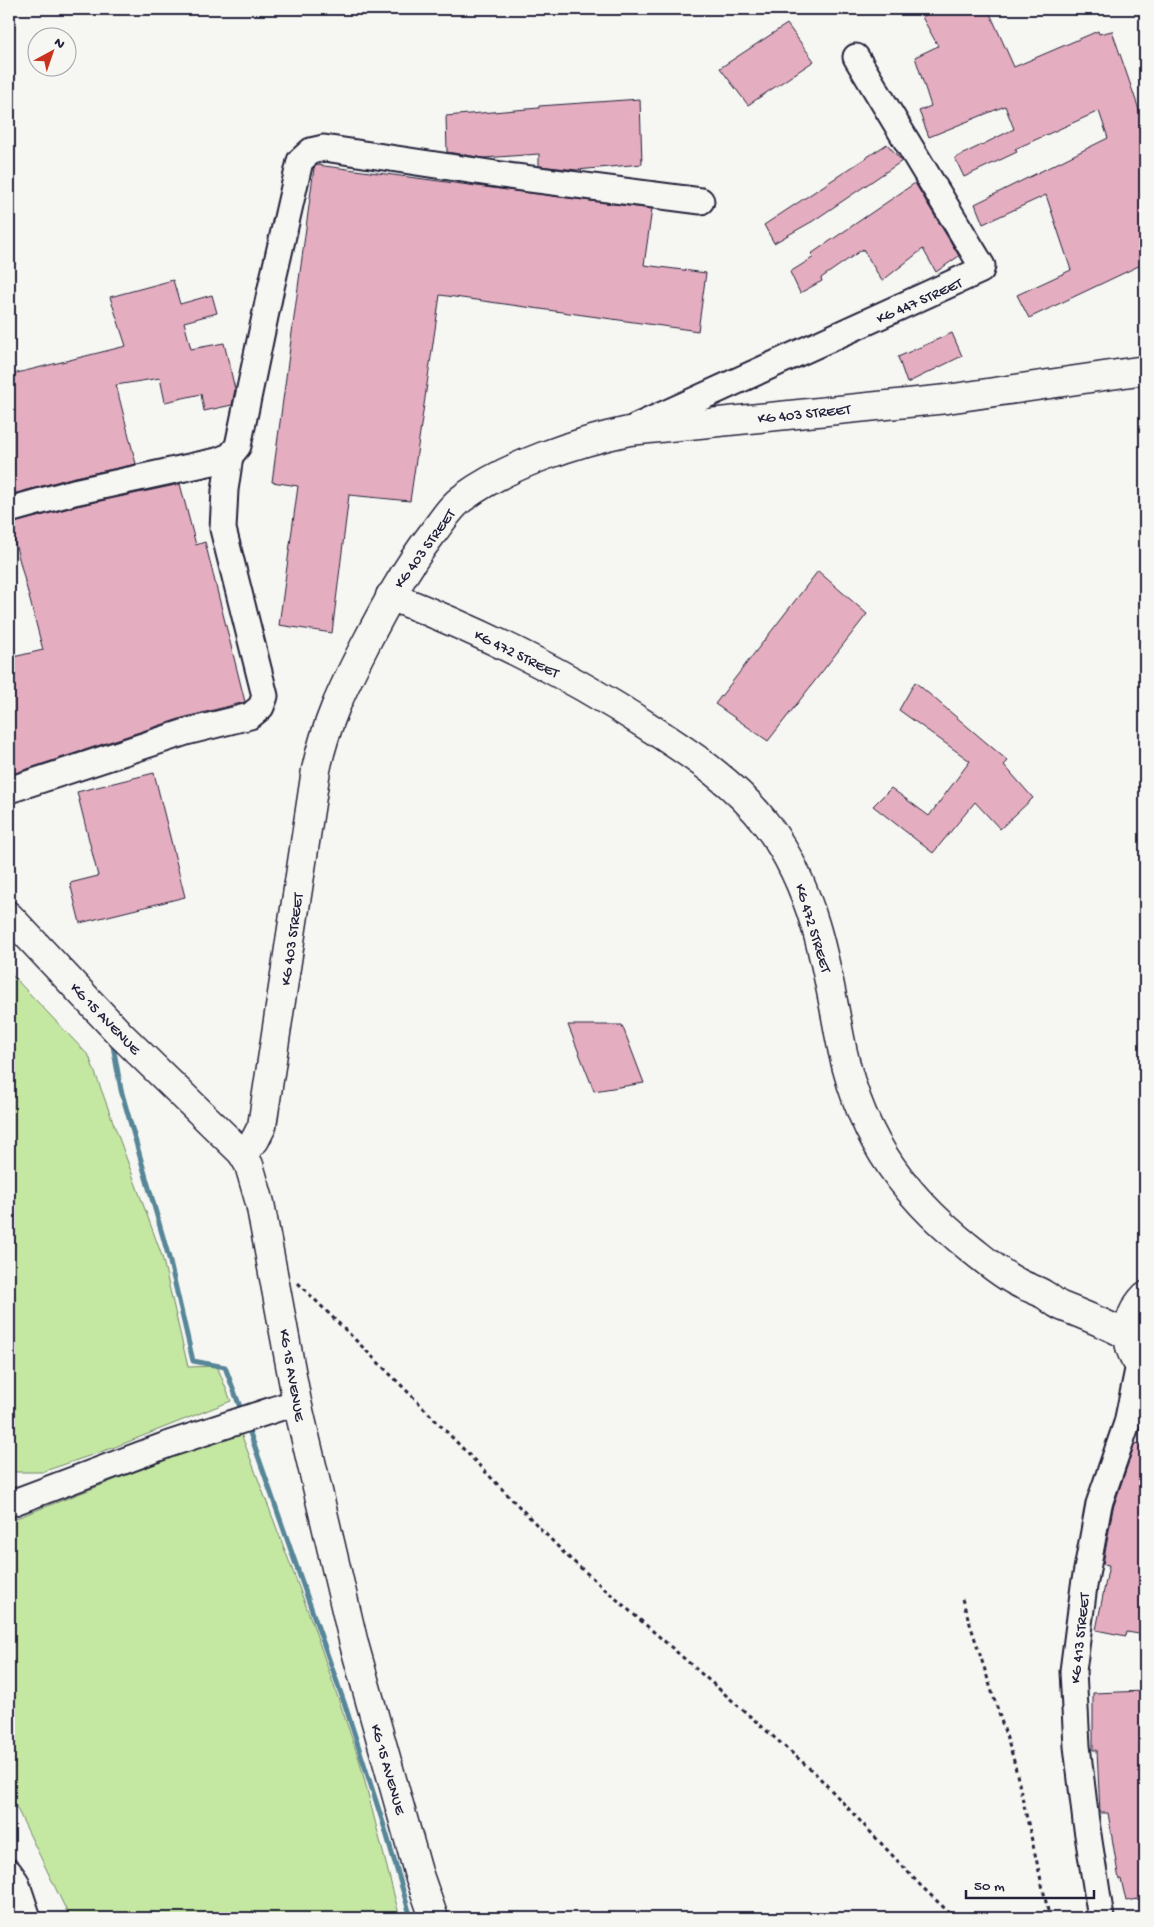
<svg xmlns="http://www.w3.org/2000/svg" width="1154" height="1927" viewBox="0 0 1154 1927" font-family="'Gochi Hand',sans-serif">
  <style>
    .green { fill: #c4e8a1; stroke: #73856e }
    .lines { fill: none; stroke-linecap: round; stroke-linejoin: round }
    .stream { stroke: #568697; stroke-width: 5 }
    .building { fill: #e5adc0; stroke: #22223b }
    .minor-casing { stroke: #22223b; stroke-width: 29 }
    .major-casing { stroke: #22223b; stroke-width: 31 }
    .path { stroke: #22223b; stroke-width: 3; stroke-dasharray: 4 4; stroke-linecap: butt }
    .minor { stroke: #f6f6f2; stroke-width: 25 }
    .major { stroke: #f6f6f2; stroke-width: 28 }
    .labels { text-anchor: middle; stroke-width: 4; stroke-linejoin: round; paint-order: stroke }
    .street-label { font-size: 15px; fill: #22223b; stroke: #f6f6f2 }
  </style>
  <rect width="100%" height="100%" fill="#f6f6f2"/>
  <filter id="ink" filterUnits="userSpaceOnUse"><feTurbulence type="fractalNoise" baseFrequency=".02" numOctaves="2"/><feDisplacementMap in="SourceGraphic" scale="10" xChannelSelector="R" yChannelSelector="G"/><feConvolveMatrix kernelMatrix="1 2 1 2 8 2 1 2 1" color-interpolation-filters="sRGB"/></filter>
  <g filter="url(#ink)">
    <!-- green -->
    <g class="green">
      <path d="M9,972l80,84 73,200 26,111 29,-1 14,35 -116,46 -73,25h-33z"/>
      <path d="M240,1431l72,191 47,137 41,159h-330l-61,-126v-271z"/>
    </g>
    <g class="lines">
      <!-- stream -->
      <g class="stream">
        <path d="M112,1040l9,50 48,168 24,103 32,6 15,40"/>
        <path d="M250,1433l95,272 40,124 26,89"/>
      </g>
    </g>
    <!-- building -->
    <g class="building">
      <path d="M937,9h51l26,58 84,-36 1,3 13,-3 33,96v136l-116,55 -12,-23 54,-25 -25,-75 -63,29 -8,-20 133,-66 -9,-27 -84,38 2,3 -53,25 -9,-19 59,-29 -9,-23 -76,31 -10,-26 12,-5 -16,-49 23,-11 -16,-29z"/>
      <path d="M787,24l27,37 -66,44 -28,-37z"/>
      <path d="M640,99l2,65 -65,6 -38,-4v-12l-55,4 -37,-6 -1,-36 93,-8v-2z"/>
      <path d="M887,144l15,17 -89,60 -39,22 -10,-18z"/>
      <path d="M317,165l335,44 -8,56 62,8 -8,58 -258,-36 -30,206 -61,-6 -17,138 -53,-8 19,-139 -26,-4 42,-314z"/>
      <path d="M915,183l44,73 -23,16 -13,-23 -41,32 -19,-32 -42,29 1,3 -22,12 -10,-21 24,-15 -3,-3z"/>
      <path d="M173,280l7,24 32,-9 5,18 -33,9 7,27 33,-6 11,46 -3,16 -28,6 -3,-17 -36,8 -5,-24 -44,7 20,79 -65,14 -62,17v-120l117,-29 -16,-49z"/>
      <path d="M952,333l10,23 -55,27 -9,-26z"/>
      <path d="M180,484l16,61 9,-3 40,160 -63,16 -173,57v-117l34,-8 -33,-126 67,-18z"/>
      <path d="M818,571l49,43 -99,127 -53,-37z"/>
      <path d="M915,682l93,79 -4,4 29,33 -33,31 -25,-27 -42,51 -60,-47 18,-18 38,28 41,-55 -71,-51z"/>
      <path d="M154,773l31,124 -105,26 -10,-40 28,-7 -21,-84z"/>
      <path d="M568,1025h54l22,58 -50,8z"/>
      <path d="M1135,1443l10,2v190l-18,-3 -1,4 -30,-6 13,-65 -6,-1 10,-56z"/>
      <path d="M1145,1691v207l-19,3 -5,-22 -2,1 -11,-67h-8l-3,-63h-4v-57z"/>
    </g>
    <g class="lines">
      <defs>
        <g id="minor">
          <path d="M636,427l345,-157 1,-4 -126,-209"/>
          <path d="M9,510l65,-18 143,-31 13,-5 8,-10 33,-158 29,-127 11,-10 13,-3 191,29 186,24"/>
          <path d="M9,790l177,-58 64,-16 11,-9 4,-11 -42,-167 2,-39 5,-34"/>
          <path d="M9,1504l160,-60 128,-42"/>
          <path d="M9,1872l7,10 12,36"/>
          <path d="M1101,1918l-15,-96 -9,-76 -4,-75 11,-85 15,-82 28,-81 12,-58"/>
        </g>
        <g id="major">
          <path d="M390,596c92,36 180,79 262,133 42,27 85,56 115,96 45,60 59,136 72,208 17,95 57,157 133,217 14,11 29,24 45,32 8,5 18,7 26,12 6,3 11,9 18,12 23,9 45,18 66,29"/>
          <path d="M9,916l112,119 121,118 7,12 11,38 37,199 57,242 64,228 16,46"/>
          <path d="M242,1153l13,-13 7,-14 54,-356c10,-47 26,-80 48,-123 20,-39 41,-78 68,-113 10,-13 19,-28 32,-37 43,-32 113,-55 165,-66l318,-32 198,-29"/>
          <path d="M1145,1296c-21,22 -23,53 0,75"/>
        </g>
      </defs>
      <!-- minor casing -->
      <use href="#minor" class="minor-casing"/>
      <!-- major casing -->
      <use href="#major" class="major-casing"/>
      <!-- path -->
      <g class="path">
        <path d="M298,1283l114,113 154,159 250,219 106,113 33,31"/>
        <path d="M962,1599l51,158 35,154 -2,7"/>
      </g>
      <!-- minor -->
      <use href="#minor" class="minor"/>
      <!-- major -->
      <use href="#major" class="major"/>
    </g>
  </g>
  <g class="labels">
    <!-- street labels -->
    <g class="street-label">
      <text transform="translate(919 300) rotate(-24)" y="5">KG 447 STREET</text>
      <text transform="translate(804 413) rotate(-6)" y="5">KG 403 STREET</text>
      <text transform="translate(424 548) rotate(-54)" y="5">KG 403 STREET</text>
      <text transform="translate(517 653) rotate(26)" y="5">KG 472 STREET</text>
      <text transform="translate(814 928) rotate(73)" y="5">KG 472 STREET</text>
      <text transform="translate(291 939) rotate(-82)" y="5">KG 403 STREET</text>
      <text transform="translate(106 1018) rotate(46)" y="5">KG 15 AVENUE</text>
      <text transform="translate(293 1375) rotate(80)" y="5">KG 15 AVENUE</text>
      <text transform="translate(1079 1638) rotate(-84)" y="5">KG 413 STREET</text>
      <text transform="translate(389 1769) rotate(74)" y="5">KG 15 AVENUE</text>
    </g>
  </g>
  <!-- margin -->
  <rect width="1154" height="1927" fill="none" stroke="#f6f6f2" stroke-width="30"/>
  <rect x="15" y="15" width="1124" height="1897" fill="none" stroke="#22223b" stroke-width="2" filter="url(#ink)"/>
  <!-- north arrow -->
  <g transform="translate(52 52) rotate(40)"><circle r="24" fill="#f6f6f2" stroke="#a1a1a9"/>
  <path d="M0-4L9 19L0 12L-9 19Z" fill="#c8321e"/>
  <text y="-8" font-size="14" font-weight="bold" text-anchor="middle" fill="#22223b">N</text>
  </g>
  <!-- scale -->
  <path d="M966 1890v8h128v-8" fill="none" stroke="#22223b" stroke-width="2.5"/>
  <text x="974" y="1890" font-size="15" fill="#22223b" stroke="#f6f6f2" stroke-width="4" paint-order="stroke">50 m</text>
</svg>
